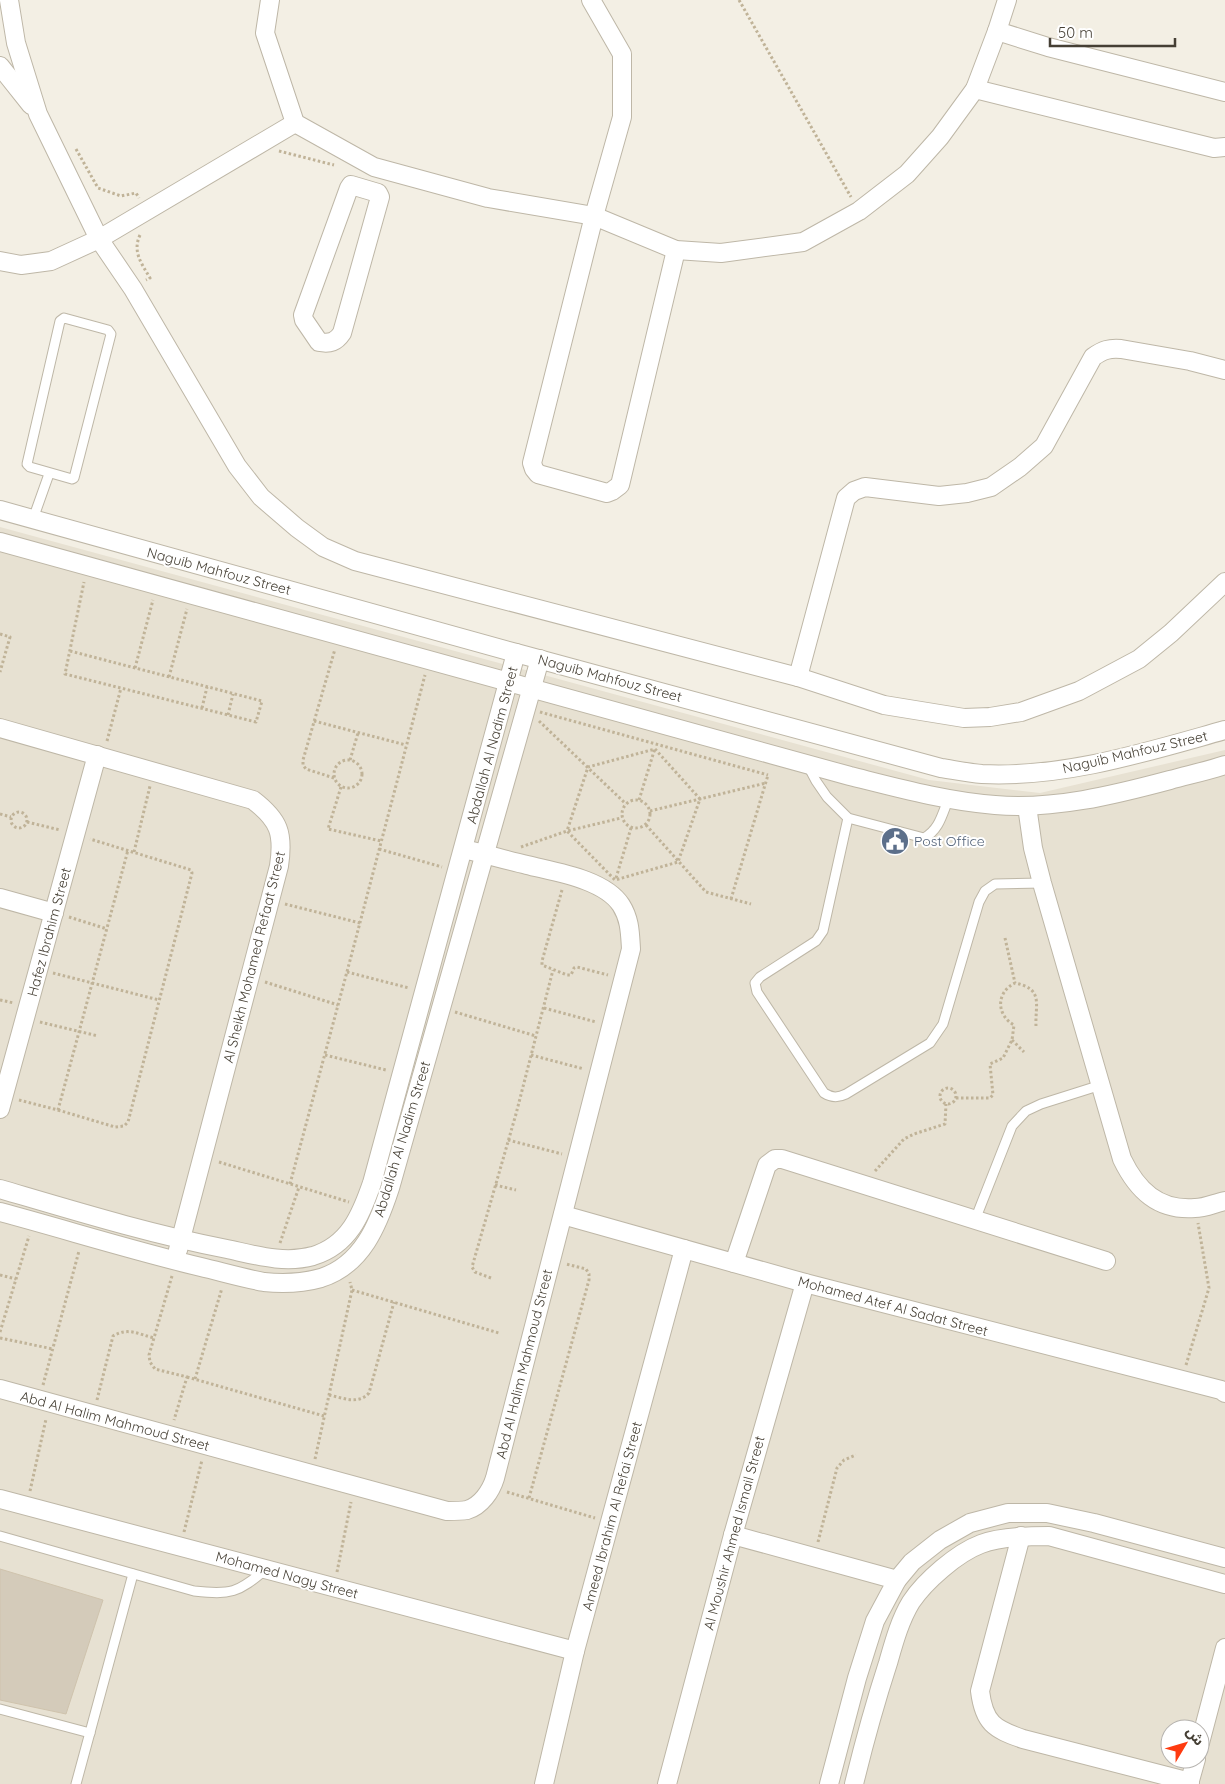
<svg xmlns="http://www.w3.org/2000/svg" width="1225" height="1784" viewBox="0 0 1225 1784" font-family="Quicksand,'Noto Sans Arabic',sans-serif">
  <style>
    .residential { fill: #e7e1d2; fill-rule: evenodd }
    .building { fill: #d4cbba; stroke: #cfc3ad }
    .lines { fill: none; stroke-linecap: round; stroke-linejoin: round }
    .service-casing { stroke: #beb7a7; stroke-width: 11 }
    .minor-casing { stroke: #beb7a7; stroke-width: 20 }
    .path { stroke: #c0b398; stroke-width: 3; stroke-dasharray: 2.5 2.5; stroke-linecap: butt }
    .service { stroke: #fff; stroke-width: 9 }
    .minor { stroke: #fff; stroke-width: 18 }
    .labels { text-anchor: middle; stroke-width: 4; stroke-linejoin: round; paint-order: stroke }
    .street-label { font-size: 14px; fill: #453f34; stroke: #fff }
    .service-label { font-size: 14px; fill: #4e5e75; stroke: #fff; text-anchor: start }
  </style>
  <rect width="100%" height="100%" fill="#f3efe4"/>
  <!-- residential -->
  <path class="residential" d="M0,527l929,253 111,13 185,-43v1034h-1225zM1170,1729h30v30h-30z"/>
  <!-- building -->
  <path class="building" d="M0,1569l103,31 -37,114 -66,-14z"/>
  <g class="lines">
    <defs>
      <g id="service">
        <path d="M64,318l44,12 3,4 -37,144 -2,1 -42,-12 -3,-3 33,-143z"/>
        <path d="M33,519l16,-45"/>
        <path d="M807,764l9,17 11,16 21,21 76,20c15,-8 18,-23 24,-38"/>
        <path d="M848,818l-25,113 -7,10 -56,36 -5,6 2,9 67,101c8,5 14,5 22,1l84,-51 13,-19 36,-122 6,-11 10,-7 47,-1"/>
        <path d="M975,1220l37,-94 14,-15 15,-7 60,-19"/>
        <path d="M0,1536l194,55c37,4 44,2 72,-22"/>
        <path d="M0,1709l90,24"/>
        <path d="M76,1784l57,-210"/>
      </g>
      <g id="minor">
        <path d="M9,0l7,43 22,71 61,125 34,50 104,177 24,31 36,31 26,19 32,14 443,116 86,28 80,13 26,-1 31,-5 58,-21 60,-32 32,-26 54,-51"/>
        <path d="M270,0l-5,33 30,90 79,44 114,31 106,18 82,34 45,3 82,-11 56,-31 48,-37 33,-37 35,-48 22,-58 10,-31"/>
        <path d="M591,0l31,54v63l-28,99 -62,247 2,6 4,5 69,19 5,-2 8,-6 56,-235"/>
        <path d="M997,31l51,16 177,45"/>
        <path d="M0,66l31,39"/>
        <path d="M975,89l239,59 11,-1"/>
        <path d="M351,185l27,8 2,4 -38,136c-6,9 -12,11 -23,9l-15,-22 -1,-5 46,-127z"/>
        <path d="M0,261l21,4 30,-4 48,-22 196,-116"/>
        <path d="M0,510l516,143 425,115c13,2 27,5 41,6 83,4 164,-22 243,-44"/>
        <path d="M0,542l850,234c48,12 95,25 145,29 58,5 119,-10 175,-25 18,-5 37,-9 55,-15"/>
        <path d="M798,677l48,-179 8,-7 11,-4 74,9 28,-3 24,-6 29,-20 24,-21 49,-89c10,-7 16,-9 28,-8l69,12 35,9"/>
        <path d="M0,728l253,72c26,20 31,33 26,66l-101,384"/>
        <path d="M1027,806l6,42 9,35 80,276c15,31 36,52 73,49 10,0 20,-5 30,-7"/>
        <path d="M0,898l54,15"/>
        <path d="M0,1109l97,-354"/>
        <path d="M0,1189c75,22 150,45 227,60 28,6 57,15 86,7 36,-11 48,-41 59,-73l144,-530"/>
        <path d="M0,1212c67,18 134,39 201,55 21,5 42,11 63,15 18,2 39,1 57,-4 41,-13 57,-53 69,-90l150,-529"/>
        <path d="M563,1215l242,68 416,107 4,3"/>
        <path d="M734,1263l33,-98 8,-6h7l324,102"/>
        <path d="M0,1389l447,122c6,0 14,0 20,-1 14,-4 24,-19 28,-32l136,-529c-1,-16 -1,-30 -10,-44 -17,-26 -66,-33 -94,-40 -21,-5 -42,-11 -63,-16"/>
        <path d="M0,1499l575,152"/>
        <path d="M733,1535l164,45"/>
        <path d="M1021,1536l-41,155c4,32 14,38 43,48l167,43"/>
        <path d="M1200,1743l25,-95"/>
        <path d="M544,1784l31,-133 109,-402"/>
        <path d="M667,1784l66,-249 72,-252"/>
        <path d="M829,1784l28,-106 18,-57 22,-41 15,-18 28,-22 30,-17 38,-10h39l47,10 131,35"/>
        <path d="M854,1784c10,-41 21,-81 34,-121 6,-21 12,-43 23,-61 14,-21 46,-49 70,-58 18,-7 48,-8 68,-8l176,48"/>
        <path d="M1189,1784l7,-25"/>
      </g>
    </defs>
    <!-- service casing -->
    <use href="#service" class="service-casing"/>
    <!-- minor casing -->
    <use href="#minor" class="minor-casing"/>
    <!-- path -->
    <g class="path">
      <path d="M739,0l112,197"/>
      <path d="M76,149l22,39 23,8 15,-3 3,5"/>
      <path d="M279,151l55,14"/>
      <path d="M140,235c-8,17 2,29 10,43l-4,2"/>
      <path d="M0,634l10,3 -10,35"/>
      <path d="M70,651l192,50 -6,21 -191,-48 19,-92"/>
      <path d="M135,668l18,-68"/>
      <path d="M169,677l18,-68"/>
      <path d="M202,708l5,-21"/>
      <path d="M540,712l228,63"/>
      <path d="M228,715l5,-21"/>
      <path d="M314,721l92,24"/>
      <path d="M539,721l87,83"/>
      <path d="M107,741l14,-53"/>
      <path d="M655,749l45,50 -22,63 -63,18 -48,-49 21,-64z"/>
      <circle cx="348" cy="774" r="14"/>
      <path d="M350,760l8,-27"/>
      <path d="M334,778l-28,-9 -3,-4v-5l32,-111"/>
      <path d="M341,787l-13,42 53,12"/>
      <circle cx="636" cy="814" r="14"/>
      <path d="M639,800l16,-52"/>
      <path d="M650,811l116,-28"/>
      <circle cx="19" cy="820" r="8"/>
      <path d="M0,814l11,3"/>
      <path d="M27,822l33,8"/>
      <path d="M646,825l60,67 45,12"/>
      <path d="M521,847l46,-16 54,-13"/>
      <path d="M379,849l63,18"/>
      <path d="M134,852l16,-66"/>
      <path d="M616,878l15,-50"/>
      <path d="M562,890l-20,71v4l25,10h4l3,-7 3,-1 31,8"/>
      <path d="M731,899l37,-124"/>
      <path d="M285,904l75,19"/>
      <path d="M69,917l38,12"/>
      <path d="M1005,938l10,45"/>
      <path d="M347,972l62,16"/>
      <path d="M53,973l106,27"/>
      <path d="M265,982l73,23"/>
      <path d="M0,1000l14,3"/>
      <path d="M544,1008l52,14"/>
      <path d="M455,1012l81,24"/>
      <path d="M40,1022l58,14"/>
      <path d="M1012,1040l12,12"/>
      <path d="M325,1055l61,15"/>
      <path d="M531,1055l53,14"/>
      <circle cx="948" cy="1096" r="8"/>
      <path d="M956,1098h34l3,-3 -3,-31 13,-6 9,-18 2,-15c-18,-10 -18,-33 1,-42 29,6 20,21 21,43"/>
      <path d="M19,1100l39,10 70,-260"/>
      <path d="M58,1110l57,17 9,-1 4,-4 64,-249 -1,-3 -3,-1 -98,-30"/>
      <path d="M508,1140l54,14"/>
      <path d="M219,1162l130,40"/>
      <path d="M875,1171l29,-32 10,-5 31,-10 1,-20"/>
      <path d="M290,1184l62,-231 73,-278"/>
      <path d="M495,1185l21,5"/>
      <path d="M280,1243l19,-56"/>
      <path d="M0,1275l16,4"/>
      <path d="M172,1276l-23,79 1,7 5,7 32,8 -13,43"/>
      <path d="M491,1278l-16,-6 -3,-5 44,-153 37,-144"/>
      <path d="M352,1290l147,43"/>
      <path d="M0,1332l29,-96"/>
      <path d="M0,1338l53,11"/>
      <path d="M1186,1365l23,-77 -11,-65"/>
      <path d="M187,1377l137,39"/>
      <path d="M195,1379l27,-91"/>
      <path d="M43,1385l36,-134"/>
      <path d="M329,1395c14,3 29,10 40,-2l25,-91"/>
      <path d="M97,1400l16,-64c15,-9 25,-2 41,2"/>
      <path d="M315,1459l37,-169 -2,-8"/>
      <path d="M30,1491l16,-72"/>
      <path d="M507,1492l88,26"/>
      <path d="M529,1498l60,-218v-6l-3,-5 -20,-5"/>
      <path d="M184,1532l18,-72"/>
      <path d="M818,1542l19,-74 7,-8 12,-5"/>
      <path d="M337,1572l14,-70"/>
    </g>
    <!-- service -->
    <use href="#service" class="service"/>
    <!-- minor -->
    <use href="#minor" class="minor"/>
  </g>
  <!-- icons -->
  <defs>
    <symbol id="civic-disc" viewBox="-11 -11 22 22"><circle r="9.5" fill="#5c6f8a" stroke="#fff"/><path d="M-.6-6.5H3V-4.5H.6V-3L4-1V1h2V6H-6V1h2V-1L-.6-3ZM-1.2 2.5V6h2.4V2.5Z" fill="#fff"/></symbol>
  </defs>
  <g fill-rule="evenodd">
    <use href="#civic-disc" x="879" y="825" width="32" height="32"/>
  </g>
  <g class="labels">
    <!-- street labels -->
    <g class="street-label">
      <text transform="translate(219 571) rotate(15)" y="5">Naguib Mahfouz Street</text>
      <text transform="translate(610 678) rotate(15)" y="5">Naguib Mahfouz Street</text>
      <text transform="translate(492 745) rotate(-75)" y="5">Abdallah Al Nadim Street</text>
      <text transform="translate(1135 752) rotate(-13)" y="5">Naguib Mahfouz Street</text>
      <text transform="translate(49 932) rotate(-75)" y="5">Hafez Ibrahim Street</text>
      <text transform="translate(254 957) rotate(-76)" y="5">Al Sheikh Mohamed Refaat Street</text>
      <text transform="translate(402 1139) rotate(-73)" y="5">Abdallah Al Nadim Street</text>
      <text transform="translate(893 1306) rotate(15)" y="5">Mohamed Atef Al Sadat Street</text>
      <text transform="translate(524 1364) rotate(-76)" y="5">Abd Al Halim Mahmoud Street</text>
      <text transform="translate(115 1421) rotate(15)" y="5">Abd Al Halim Mahmoud Street</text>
      <text transform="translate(612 1516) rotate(-75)" y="5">Ameed Ibrahim Al Refai Street</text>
      <text transform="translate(734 1533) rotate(-75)" y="5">Al Moushir Ahmed Ismail Street</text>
      <text transform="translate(287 1575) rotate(15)" y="5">Mohamed Nagy Street</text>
    </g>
    <!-- service labels -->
    <g class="service-label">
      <text x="914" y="846">Post Office</text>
    </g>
  </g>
  <!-- north arrow -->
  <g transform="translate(1185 1744) rotate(52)"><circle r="24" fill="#ffffff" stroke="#b5b2ae"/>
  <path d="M0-4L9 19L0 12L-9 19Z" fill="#fe3b10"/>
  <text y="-8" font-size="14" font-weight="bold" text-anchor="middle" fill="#453f34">ش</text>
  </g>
  <!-- scale -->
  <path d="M1050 38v8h125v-8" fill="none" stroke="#453f34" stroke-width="2.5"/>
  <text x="1058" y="38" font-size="15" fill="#453f34" stroke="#ffffff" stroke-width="4" paint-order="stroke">50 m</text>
</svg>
